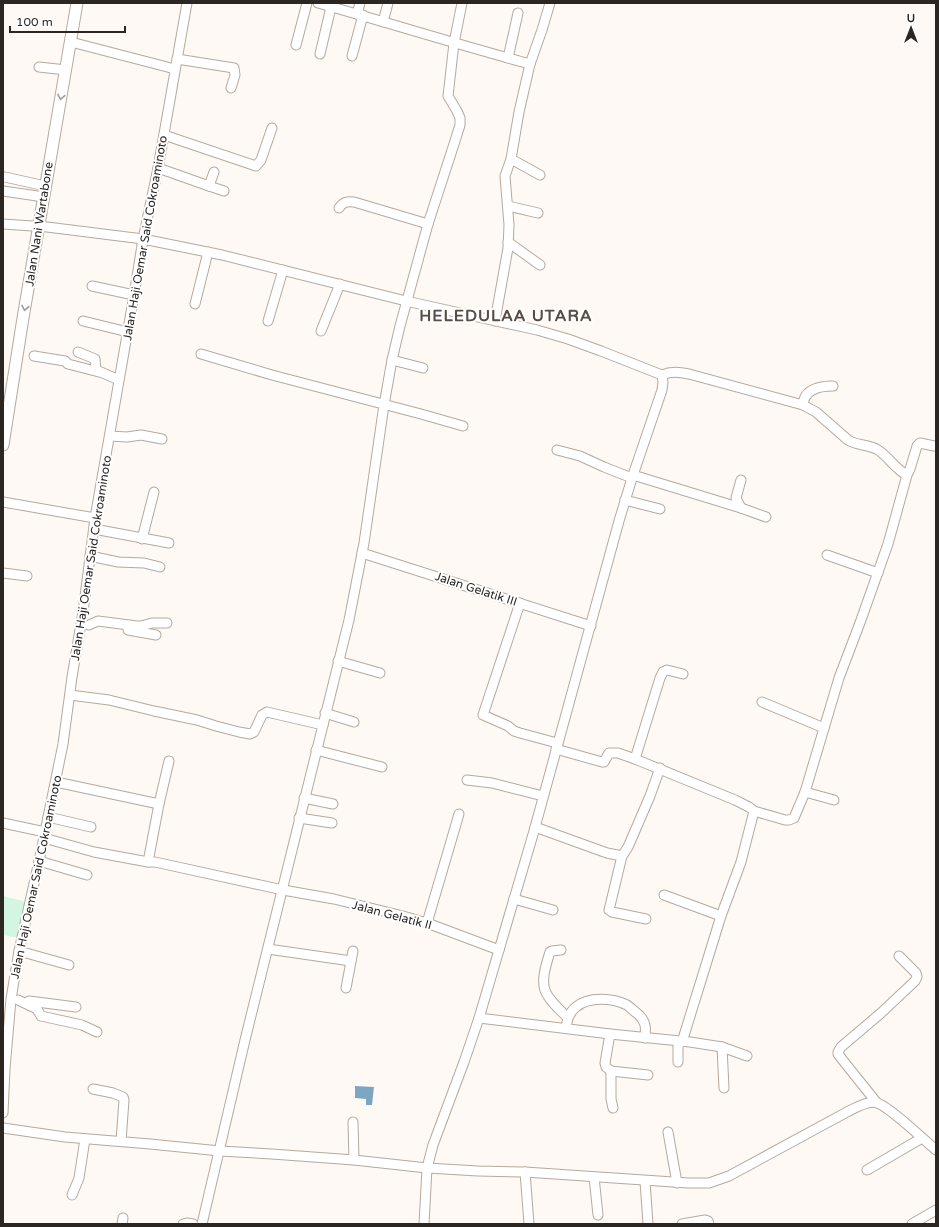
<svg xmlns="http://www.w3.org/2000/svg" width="939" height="1227" viewBox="0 0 939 1227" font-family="'Varela Round',sans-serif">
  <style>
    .green { fill: #d2f6e1 }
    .water { fill: #7ca7c4 }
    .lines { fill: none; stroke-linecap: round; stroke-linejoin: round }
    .minor-casing { stroke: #b6a99e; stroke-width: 11 }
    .major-casing { stroke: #b6a99e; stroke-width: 13 }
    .minor { stroke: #fff; stroke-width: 9 }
    .major { stroke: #fff; stroke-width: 11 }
    .oneway { stroke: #a09d9c }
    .labels { text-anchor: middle; stroke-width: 4; stroke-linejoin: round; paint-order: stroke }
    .street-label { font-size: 12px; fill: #2b2622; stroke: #fff }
    .district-label { font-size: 16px; font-weight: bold; letter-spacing: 1px; fill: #584d44; stroke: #fff }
  </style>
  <rect width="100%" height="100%" fill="#fef9f4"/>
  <!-- green -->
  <path class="green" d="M3,896l24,6 -8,36 -16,-3z"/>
  <!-- water -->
  <path class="water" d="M355,1086l19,1 -2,18h-6v-6l-11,-1z"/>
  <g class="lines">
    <defs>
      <g id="minor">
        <path d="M318,3c71,20 141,42 212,61"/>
        <path d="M357,14l3,-11"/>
        <path d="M383,22l5,-19"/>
        <path d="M71,42l104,27"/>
        <path d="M296,45l11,-42"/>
        <path d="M320,54l11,-47"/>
        <path d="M352,56l11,-41"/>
        <path d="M508,58l10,-45"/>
        <path d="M177,59l57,9 1,7 -4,13"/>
        <path d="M39,67l27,3"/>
        <path d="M164,135l92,31 5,-6 11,-32"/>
        <path d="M511,159l29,16"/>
        <path d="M158,168l51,18 5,-14"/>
        <path d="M5,177l40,9"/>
        <path d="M209,186l15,5"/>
        <path d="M3,191l41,6"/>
        <path d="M508,206l30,7"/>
        <path d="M339,208c4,-6 8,-7 15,-6l74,22"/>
        <path d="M3,224l44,3 96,12 79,16 184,46 131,29 31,9 33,12 61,24 1,7 -1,8 -30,88 -13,43 -85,310 -55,187 -15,44 -31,83 -6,23 -3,56"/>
        <path d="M508,242l32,23"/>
        <path d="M92,286l42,9"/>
        <path d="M195,304l13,-52"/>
        <path d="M83,321l45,11"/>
        <path d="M268,321l15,-51"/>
        <path d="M495,321l13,-73 1,-23 -4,-49 6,-17 8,-47 11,-48 12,-34 8,-27"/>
        <path d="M321,331l19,-47"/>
        <path d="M78,352l17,7 1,11 23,10"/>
        <path d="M201,354l71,21 149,39 42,12"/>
        <path d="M34,356l31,5 3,3 31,8"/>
        <path d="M392,360l31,8"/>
        <path d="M662,375c9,-4 17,-3 27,-1l114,31c1,-16 17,-19 30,-19"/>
        <path d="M803,405l13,7 32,28c9,6 21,4 30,10 11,7 17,19 29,25"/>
        <path d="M110,436l17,1 14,-2 21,4"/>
        <path d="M557,450l23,6 24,11 28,11"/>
        <path d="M633,475l108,33 25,9"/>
        <path d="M625,500l35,9"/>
        <path d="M3,502l92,16"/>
        <path d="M741,508l-5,-10 5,-18"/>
        <path d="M94,529l75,14"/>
        <path d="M142,539l12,-47"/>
        <path d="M362,553l229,73"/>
        <path d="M827,555l51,18"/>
        <path d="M90,556l28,6 26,1 16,4"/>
        <path d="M3,573l24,3"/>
        <path d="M520,603l-37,112 25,11 6,5 6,2 37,10"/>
        <path d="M89,625l9,-4 39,5h4l11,-3h15"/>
        <path d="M128,630l28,5"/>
        <path d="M338,661l42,12"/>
        <path d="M70,695l39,5 45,11 43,9 19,6 23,6 11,2 4,-2 8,-17 5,-3 56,13"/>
        <path d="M762,702l62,26"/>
        <path d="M325,713l29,9"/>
        <path d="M556,749l46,13h2l5,-9h9l17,6 100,41 14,7 5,4 31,9h4l5,-2 11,-26 34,-114 22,-58 27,-76 19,-69 3,-6 7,-23 3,-3 14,3"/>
        <path d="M316,750l66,17"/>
        <path d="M635,759l25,-81 3,-6 4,-2 16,4"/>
        <path d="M467,780l25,3 51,13"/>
        <path d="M56,782l103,22"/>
        <path d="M805,792l29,8"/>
        <path d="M304,798l29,6"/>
        <path d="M48,817l43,10"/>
        <path d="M299,818l33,5"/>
        <path d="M3,823l42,9"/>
        <path d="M535,827l72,26 15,3 6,-9 22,-51 10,-28"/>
        <path d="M44,838l50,14 54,10h7l128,28 51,9 69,17 24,7 72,27"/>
        <path d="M622,856l-13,54 3,2 34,7"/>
        <path d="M39,861l48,14"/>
        <path d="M148,862l11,-58 10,-43"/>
        <path d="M664,895l57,21"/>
        <path d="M514,899l39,11"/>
        <path d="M427,923l32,-109"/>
        <path d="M268,949l83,12"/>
        <path d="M561,950l-9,1 -2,1c-4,13 -11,32 -2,44 5,8 13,15 19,21"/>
        <path d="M19,951l50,14"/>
        <path d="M346,988l7,-37"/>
        <path d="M18,1000l19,9 4,7 41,9 15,7"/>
        <path d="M29,1001l47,6"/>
        <path d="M479,1018l131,16 80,8 32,5 25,9"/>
        <path d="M566,1028c1,-8 3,-16 10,-21 13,-11 37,-9 51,-2 4,3 8,7 12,10 3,3 5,6 6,10 1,5 0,9 0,13"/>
        <path d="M610,1034l-5,29 1,4 5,4 37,4"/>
        <path d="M682,1042l39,-126 20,-54 13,-51"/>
        <path d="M722,1047l2,41"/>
        <path d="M678,1062v-20"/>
        <path d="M611,1071v28l2,9"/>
        <path d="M93,1089l20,4 10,4 1,3 -3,41"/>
        <path d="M877,1103l-32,-40 -7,-9v-2l3,-5 40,-34 34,-32 2,-4 -1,-4 -17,-17"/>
        <path d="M3,1113l2,-44 6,-70 8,-48 20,-90 24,-117 9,-67 11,-65 12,-94 39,-223 9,-56 15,-71 29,-165"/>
        <path d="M353,1122l1,38"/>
        <path d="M3,1128l62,9 85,7 70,7 52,3 82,6 73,8 51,3 47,1 163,11h21l20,-7 118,-64c8,-4 18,-10 27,-10 12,1 51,39 62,48"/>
        <path d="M668,1132l9,51"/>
        <path d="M867,1170l55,-32"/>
        <path d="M525,1172l4,52"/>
        <path d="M594,1177l4,38"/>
        <path d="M645,1181l3,43"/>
        <path d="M72,1195l7,-17 6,-39"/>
        <path d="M122,1224l1,-6"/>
        <path d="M183,1224l4,-1 6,1"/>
        <path d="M202,1224l43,-184 104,-420 15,-77 20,-138 8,-45 8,-34 28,-102 27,-83 5,-16v-7l-3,-7 -9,-15 6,-53 8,-40"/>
        <path d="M682,1224l23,-4 3,1 1,3"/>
        <path d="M912,1224l24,-14"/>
      </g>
      <path id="major" d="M3,445l20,-127 54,-315"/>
    </defs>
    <!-- minor casing -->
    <use href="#minor" class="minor-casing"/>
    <!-- major casing -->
    <use href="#major" class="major-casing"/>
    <!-- minor -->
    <use href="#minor" class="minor"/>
    <!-- major -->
    <use href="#major" class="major"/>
  </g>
  <!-- one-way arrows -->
  <defs><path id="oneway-chevron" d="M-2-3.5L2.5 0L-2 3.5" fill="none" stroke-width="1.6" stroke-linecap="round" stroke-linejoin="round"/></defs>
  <g class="oneway">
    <use href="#oneway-chevron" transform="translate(61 97) rotate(100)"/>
    <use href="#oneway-chevron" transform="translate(25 308) rotate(100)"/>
  </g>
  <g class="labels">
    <!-- street labels -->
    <g class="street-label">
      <text transform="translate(39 224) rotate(-81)" y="4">Jalan Nani Wartabone</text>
      <text transform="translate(145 238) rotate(-80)" y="4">Jalan Haji Oemar Said Cokroaminoto</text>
      <text transform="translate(91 558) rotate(-81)" y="4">Jalan Haji Oemar Said Cokroaminoto</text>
      <text transform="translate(476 589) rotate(18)" y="4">Jalan Gelatik III</text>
      <text transform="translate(36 877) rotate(-78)" y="4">Jalan Haji Oemar Said Cokroaminoto</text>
      <text transform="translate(392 915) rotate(15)" y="4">Jalan Gelatik II</text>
    </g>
    <!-- district labels -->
    <g class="district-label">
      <text x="506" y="321">HELEDULAA UTARA</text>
    </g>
  </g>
  <!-- border -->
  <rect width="939" height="1227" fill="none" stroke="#2b2622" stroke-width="8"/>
  <!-- north arrow -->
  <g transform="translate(911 28)" stroke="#ffffff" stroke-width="3" paint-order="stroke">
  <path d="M0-3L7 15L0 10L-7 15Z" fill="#2b2622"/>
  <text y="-6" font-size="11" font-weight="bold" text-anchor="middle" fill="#2b2622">U</text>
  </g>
  <!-- scale -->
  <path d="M10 26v6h115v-6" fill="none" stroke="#2b2622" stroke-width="2"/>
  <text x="16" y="26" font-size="12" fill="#2b2622" stroke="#ffffff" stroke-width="3" paint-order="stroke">100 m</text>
</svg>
